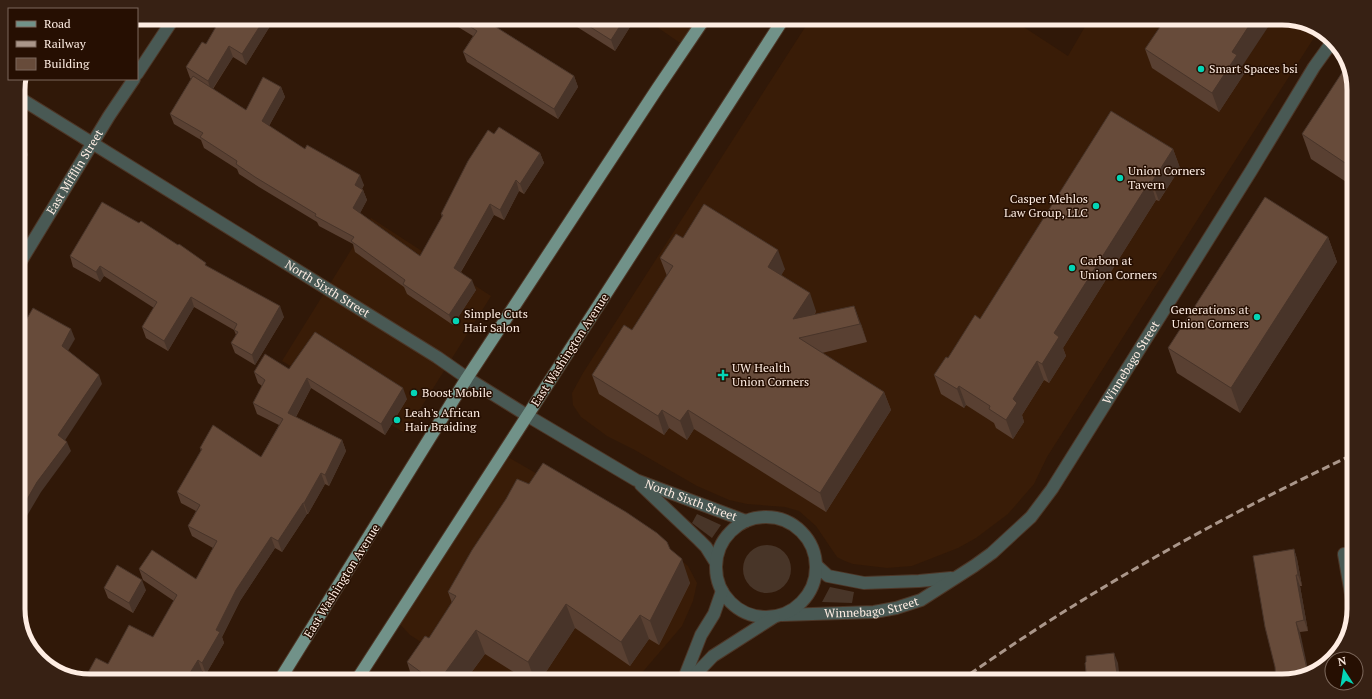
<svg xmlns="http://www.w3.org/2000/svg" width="1372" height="699" viewBox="0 0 1372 699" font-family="'PT Serif',serif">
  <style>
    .built { fill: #391c07 }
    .green { fill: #483528 }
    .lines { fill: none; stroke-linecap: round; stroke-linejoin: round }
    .minor-casing { stroke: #4d3627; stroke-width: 14 }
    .tertiary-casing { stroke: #4d3627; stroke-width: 14 }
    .primary-casing { stroke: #4d3627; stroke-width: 14 }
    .minor { stroke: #495954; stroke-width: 12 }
    .tertiary { stroke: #495954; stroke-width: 12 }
    .primary { stroke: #719289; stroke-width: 12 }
    .rail { stroke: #aa968a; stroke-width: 3; stroke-dasharray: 8 4; stroke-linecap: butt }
    .wall { fill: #594032 }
    .shaded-wall { fill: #483429 }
    .building { fill: #674b3a; stroke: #483429 }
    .poi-dot { fill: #04d5b6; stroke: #260f02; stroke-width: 1.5 }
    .labels { text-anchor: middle; stroke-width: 3; stroke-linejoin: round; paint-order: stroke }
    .poi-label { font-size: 12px; fill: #feede3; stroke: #260f02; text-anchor: start }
    .street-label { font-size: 12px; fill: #feede3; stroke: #260f02 }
    .rim { fill: none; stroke: #feede3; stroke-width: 5 }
  </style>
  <rect width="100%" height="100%" fill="#301808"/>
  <!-- built -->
  <g class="built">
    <path d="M644,18h61l-19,29z"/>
    <path d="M811,18h199l58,38 22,-38h192l32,8 5,4 -97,151 -175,276 -13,27 -26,30 -32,24 -18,10 -46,18 -25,2 -34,-4 -8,-3 -8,-4 -21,-31 -17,-15 -14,-4 -38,-3 -18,-4 -32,-14 -64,-37 -26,-13 -26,-19 -8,-12 -1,-12 11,-20z"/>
    <path d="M371,218l120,78 -86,137 -123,-72z"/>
    <path d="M503,454l167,97 18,15 9,17 -4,18 -11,25 -47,55h-153l-72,-46 -14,-15z"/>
  </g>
  <!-- green -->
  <g class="green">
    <path d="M697,514l24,11 -9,13 -20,-15z"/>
    <circle cx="767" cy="569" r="24"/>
    <path d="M830,587l24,5 -2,11 -30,-1z"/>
  </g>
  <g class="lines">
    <defs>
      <g id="minor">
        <path d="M137,74l37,-56"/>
        <path id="s1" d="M18,97l419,260 30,21"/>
        <path id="s2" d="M18,266l91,-150 25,-37"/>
        <path d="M1344,554l10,57"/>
        <path d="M816,565l12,11 36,7 55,-2 32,-3"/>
        <path id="s3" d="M782,615l92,-3 22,-4 25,-8 53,-34 18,-13 39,-36 21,-28 199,-318 63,-104 18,-25"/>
      </g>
      <g id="tertiary">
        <path id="s4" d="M467,378l61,38 108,64 110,41"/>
        <path d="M641,485l58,55 7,7 10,16"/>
        <circle cx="766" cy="567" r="50"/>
        <path d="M683,681l18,-46 13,-21 8,-23"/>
        <path d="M689,681l24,-25 61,-39"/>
      </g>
      <g id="primary">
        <path d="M279,681l188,-303 190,-289 48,-71"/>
        <path d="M356,681l428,-663"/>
      </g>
    </defs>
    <!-- minor casing -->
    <use href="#minor" class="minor-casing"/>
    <!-- tertiary casing -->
    <use href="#tertiary" class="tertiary-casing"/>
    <!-- primary casing -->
    <use href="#primary" class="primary-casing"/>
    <!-- minor -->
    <use href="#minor" class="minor"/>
    <!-- tertiary -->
    <use href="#tertiary" class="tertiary"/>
    <!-- primary -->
    <use href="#primary" class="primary"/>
    <!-- rail -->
    <path class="rail" d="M960,681c124,-88 257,-162 394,-227"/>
  </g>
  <!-- wall -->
  <g class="wall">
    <path d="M275,18l-29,47 -13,-8 -20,32 33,21 35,-23 4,10 -16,29 36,23 59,36 -2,4 1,1 4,10 -7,13 60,43 22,-39 -1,-3 53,-80 46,19 4,10 -20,31 -5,-3 -15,29 -10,-5 -33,57 15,18 -23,35 -46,-31 -3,-7 -49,-35 -2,-8 -34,-18 -2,-4 -58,-35 -20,-13 -2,-5 -33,-21 -3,-8 -27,-16 -4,-10 21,-35 -1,-1 -4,-11 20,-23z"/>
    <path d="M452,18h49l-5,9 78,49 4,11 -20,32 -91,-57 -4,-10 10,-16 -18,-11z"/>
    <path d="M572,18h59l2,4 -18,29 -41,-26z"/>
    <path d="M1145,49l96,19 3,6 -25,38 -67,-44z"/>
    <path d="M1354,85v102l-43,-28 -9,-25z"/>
    <path d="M1173,149l7,19 -21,33 -3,-1 -93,148 3,8 -17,27 -5,-3 -22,35 2,7 -11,17 -17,-11 -2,-5 -28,-18 -2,3 -23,-14 -7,-19 14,-17z"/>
    <path d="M1328,237l9,25 -97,151 -63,-40 -9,-25z"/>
    <path d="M683,238l102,31 -4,6 35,36 -1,3 46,10 6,18 -45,11 62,39 7,18 -65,102 -132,-83 -7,11 -18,-12 -5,7 -65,-41 -7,-19 40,-45 35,-54 -7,-18z"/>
    <path d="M70,256l138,11 76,50 -29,48 -20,-12 -4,-10 5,-8 -2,-5 -40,-23 -26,44 -22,-13 -4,-11 12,-19 -50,-32 -4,6 -27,-15z"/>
    <path d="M289,369l118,30 -22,36 -74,-47 -15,29 46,23 4,11 -17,35 -4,-2 -17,30h-1l-25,38 -7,-4 -35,53 -18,36 2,6 -18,31 -4,-3 -6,10h-106l18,-17 45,-27 21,-36 -31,-21 -4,-11 57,10 17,-31 -21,-12 -4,-10 8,-15 -15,-8 -4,-11 24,-41 -1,-3 61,9 18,-32 -22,-11 -4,-11 9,-17 -4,-3 -4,-11z"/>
    <path d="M670,549l20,34 -31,62 -10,-6 -19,27 -55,-38 -35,53h-12l-43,-27 -20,27h-52l-6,-19 22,-24 23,-35 -4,-11z"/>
    <path d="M1294,549l3,10 5,27h-2l8,45 -8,1 -18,49z"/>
    <path d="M104,588l42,2 -13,23 -25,-15z"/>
  </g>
  <!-- shaded-wall -->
  <g class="shaded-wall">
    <path d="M265,18h10l-29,47 -4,-11z"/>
    <path d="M491,18h10l-9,15 -4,-11z"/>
    <path d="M625,18h6l2,4 -18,29 -4,-11z"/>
    <path d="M1254,18h20l-33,50 3,6 -25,38 -7,-19 20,-41z"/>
    <path d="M229,46l4,11 -22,34 -3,-10z"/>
    <path d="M574,76l4,11 -20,32 -4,-10z"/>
    <path d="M281,87l4,10 -19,34 -4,-10z"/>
    <path d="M25,145l3,10 -10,17v-16z"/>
    <path d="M1173,149l7,19 -21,33 -7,-19z"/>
    <path d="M540,153l4,10 -20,31 -4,-10z"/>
    <path d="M360,175l4,10 -6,11 -3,-11z"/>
    <path d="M516,180l3,11 -15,29 -4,-10z"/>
    <path d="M1150,181l6,19 -93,148 3,8 -17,27 -7,-19 12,-31z"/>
    <path d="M363,190l4,10 -10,19 -4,-11z"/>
    <path d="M490,204l4,11 -37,63 -3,-10z"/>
    <path d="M1328,237l9,25 -97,151 -9,-25z"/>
    <path d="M778,250l7,19 -10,17 -7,-19z"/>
    <path d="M100,266l4,10 -4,6 -4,-10z"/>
    <path d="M472,280l4,10 -23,35 -4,-10z"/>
    <path d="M810,293l6,18 -16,27 -7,-19z"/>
    <path d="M191,297l3,10 -26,44 -4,-10z"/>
    <path d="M280,306l4,11 -29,48 -3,-10z"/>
    <path d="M854,306l7,18 6,18 -7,-18z"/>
    <path d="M71,329l4,10 -10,17 -3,-10z"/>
    <path d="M1037,361l7,19 -22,35 2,7 -11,17 -7,-19 7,-21z"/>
    <path d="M99,375l3,9 -40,61 -4,-10z"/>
    <path d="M307,378l4,10 -19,36 -4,-11z"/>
    <path d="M959,386l7,19 -2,3 -7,-19z"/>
    <path d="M403,388l4,11 -22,36 -4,-11z"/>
    <path d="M884,392l7,18 -65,102 -6,-19z"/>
    <path d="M662,410l7,18 -5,7 -6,-19z"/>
    <path d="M688,410l6,19 -7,11 -7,-19z"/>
    <path d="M342,440l4,11 -17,35 -4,-11z"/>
    <path d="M67,442l4,9 -30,41 -23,39v-16l19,-33z"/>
    <path d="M321,473l4,11 -17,30 -4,-11z"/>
    <path d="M303,503l4,11 -25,38 -4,-11z"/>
    <path d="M24,530l3,10 -9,18v-17z"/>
    <path d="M271,537l4,11 -35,53 -18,36 2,6 -18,31 -4,-11 14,-33 20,-40z"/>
    <path d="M1294,549l3,10 5,27 -4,-11z"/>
    <path d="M682,559l8,24 -31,62 -9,-24z"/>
    <path d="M1296,575l4,11 8,45 -4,-11z"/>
    <path d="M142,580l4,10 -13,23 -4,-10z"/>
    <path d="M566,604l9,24 -35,53h-5l-7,-19z"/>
    <path d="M640,615l9,24 -19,27 -9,-24z"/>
    <path d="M24,617l2,6 -3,4 -2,-6z"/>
    <path d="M1296,622l4,10 9,42h-1z"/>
    <path d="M476,630l9,24 -20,27h-26z"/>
    <path d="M1114,653l4,10 2,18h-2z"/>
    <path d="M198,660l4,11 -6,10h-11z"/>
  </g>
  <!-- building -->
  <g class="building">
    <path d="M221,18h44l-23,36 -13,-8 -21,35 -22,-14 16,-25 4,2z"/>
    <path d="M457,18h34l-3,4 86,54 -20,33 -91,-57 14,-21z"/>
    <path d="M576,18h49l-14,22z"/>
    <path d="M1166,18h88l-22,34 5,3 -25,38 -67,-44z"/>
    <path d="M1347,65l7,20v84l-52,-35z"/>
    <path d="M193,76l53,34 17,-33 18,10 -19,34 43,28 2,-4 53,30 -5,10 8,5 -10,18 67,48 23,-41 -2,-1 27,-53 20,-31 6,4 5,-7 41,26 -20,31 -4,-4 -16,30 -10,-6 -36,64 18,12 -23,35 -46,-31 2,-4 -54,-39 3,-4 -39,-21 1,-2 -61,-37 -19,-13 1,-3 -37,-24 3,-4 -33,-19z"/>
    <path d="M1111,111l62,38 -21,33 -2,-1 -96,152 5,4 -17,27 -5,-3 -24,38 4,4 -11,17 -17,-11 1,-3 -31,-20 -2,3 -23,-14 12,-18 2,1 27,-43 5,4z"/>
    <path d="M18,141l7,4 -7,11z"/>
    <path d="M1265,197l63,40 -97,151 -63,-40z"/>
    <path d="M102,202l37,21 2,-2 37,24 1,-1 27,19 -1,2 75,41 -28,49 -21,-12 7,-11 -4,-2 3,-6 -46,-27 -27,44 -22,-14 15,-25 -57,-36 -4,6 -26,-16z"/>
    <path d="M704,204l74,46 -10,17 42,26 -17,26 61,-13 6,18 -61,14 85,54 -64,101 -132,-83 -8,11 -18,-11 -4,6 -66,-41 32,-50 8,5 41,-64 -13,-8 16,-24 7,4z"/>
    <path d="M33,308l38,21 -9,17 37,29 -41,60 9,7 -30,40 -19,33v-181z"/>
    <path d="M315,332l88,56 -22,36 -74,-46 -19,35 54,27 -17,35 -4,-2 -17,30h-1l-25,38 -7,-4 -35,53 -20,40 4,2 -18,31 -4,-3 -13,21h-95l-6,-1 12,-22 12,6 21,-39 24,12 24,-42 -38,-26 13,-19 44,29 21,-38 -29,-15 12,-21 -23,-13 25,-43 -2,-1 13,-23 48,32 22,-38 -30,-16 12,-23 -11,-8 11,-18 24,15z"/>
    <path d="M543,463l83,49 31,21 10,9 3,7 12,10 -32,62 -10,-6 -19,27 -55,-38 -38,58 -52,-32 -37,51h-6l-26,-19 18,-26 4,2 27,-42 -8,-4 24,-42 34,-51 11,-20 12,5z"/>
    <path d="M18,527l6,3 -6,11z"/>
    <path d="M1294,549l4,26h-2l8,45 -8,2 12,51 8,-1 -34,9h-6l-1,-14 -10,-40 -12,-71z"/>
    <path d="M117,565l25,15 -13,23 -25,-15z"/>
    <path d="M18,613l6,4 -3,4 -3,-7z"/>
    <path d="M1114,653l4,28h-31l-2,-18 1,-1v-6z"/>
    <path d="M46,655l38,25 -26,-7 -15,-13z"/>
  </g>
  <!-- markers -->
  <g class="poi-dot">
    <circle cx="1201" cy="69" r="4"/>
    <circle cx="1120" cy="178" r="4"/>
    <circle cx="1096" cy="206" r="4"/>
    <circle cx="1072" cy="268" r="4"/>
    <circle cx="1257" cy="317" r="4"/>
    <circle cx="456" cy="321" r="4"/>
    <path d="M721 369h4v4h4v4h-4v4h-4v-4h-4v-4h4z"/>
    <circle cx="414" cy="393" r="4"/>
    <circle cx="397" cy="420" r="4"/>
  </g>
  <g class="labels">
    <!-- poi labels -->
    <g class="poi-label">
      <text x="1209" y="73">Smart Spaces bsi</text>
      <text x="1128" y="175">Union Corners<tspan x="1128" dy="14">Tavern</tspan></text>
      <text x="1088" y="203" text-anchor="end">Casper Mehlos<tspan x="1088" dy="14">Law Group, LLC</tspan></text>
      <text x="1080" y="265">Carbon at<tspan x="1080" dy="14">Union Corners</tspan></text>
      <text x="1249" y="314" text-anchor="end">Generations at<tspan x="1249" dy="14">Union Corners</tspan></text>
      <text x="464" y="318">Simple Cuts<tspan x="464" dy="14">Hair Salon</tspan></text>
      <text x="732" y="372">UW Health<tspan x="732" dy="14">Union Corners</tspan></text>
      <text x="422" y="397">Boost Mobile</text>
      <text x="405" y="417">Leah's African<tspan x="405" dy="14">Hair Braiding</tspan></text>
    </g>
    <!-- street labels -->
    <g class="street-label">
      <text dy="4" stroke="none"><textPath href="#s2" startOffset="110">East Mifflin Street</textPath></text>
      <text dy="4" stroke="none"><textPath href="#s1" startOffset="364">North Sixth Street</textPath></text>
      <text transform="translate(570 350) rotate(-57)" y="4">East Washington Avenue</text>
      <text dy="4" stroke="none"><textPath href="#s3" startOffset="463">Winnebago Street</textPath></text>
      <text dy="4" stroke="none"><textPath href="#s4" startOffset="256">North Sixth Street</textPath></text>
      <text transform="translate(342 581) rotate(-58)" y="4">East Washington Avenue</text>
      <text dy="4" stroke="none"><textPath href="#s3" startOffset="90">Winnebago Street</textPath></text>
    </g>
  </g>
  <!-- crop -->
  <path d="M0 0H1372V699H0ZM90 25H1282A65 65 0 0 1 1347 90V609A65 65 0 0 1 1282 674H90A65 65 0 0 1 25 609V90A65 65 0 0 1 90 25Z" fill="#372114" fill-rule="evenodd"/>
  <path class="rim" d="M90 25H1282A65 65 0 0 1 1347 90V609A65 65 0 0 1 1282 674H90A65 65 0 0 1 25 609V90A65 65 0 0 1 90 25Z"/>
  <!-- legend -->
  <rect x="8" y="8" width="130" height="72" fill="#260f02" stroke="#7c685c"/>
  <rect x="16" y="21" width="20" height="6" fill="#719289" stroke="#7c685c"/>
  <text x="44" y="28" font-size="12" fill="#feede3">Road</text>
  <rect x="16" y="41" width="20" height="6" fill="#aa968a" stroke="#7c685c"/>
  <text x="44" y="48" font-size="12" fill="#feede3">Railway</text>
  <rect x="16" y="58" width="20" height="12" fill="#674b3a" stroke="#7c685c"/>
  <text x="44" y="68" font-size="12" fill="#feede3">Building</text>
  <!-- north arrow -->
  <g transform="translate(1344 671) rotate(348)"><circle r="19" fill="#260f02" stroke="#7c685c"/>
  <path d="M0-3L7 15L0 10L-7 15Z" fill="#04d5b6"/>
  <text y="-6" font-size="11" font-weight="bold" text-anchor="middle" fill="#feede3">N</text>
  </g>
</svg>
